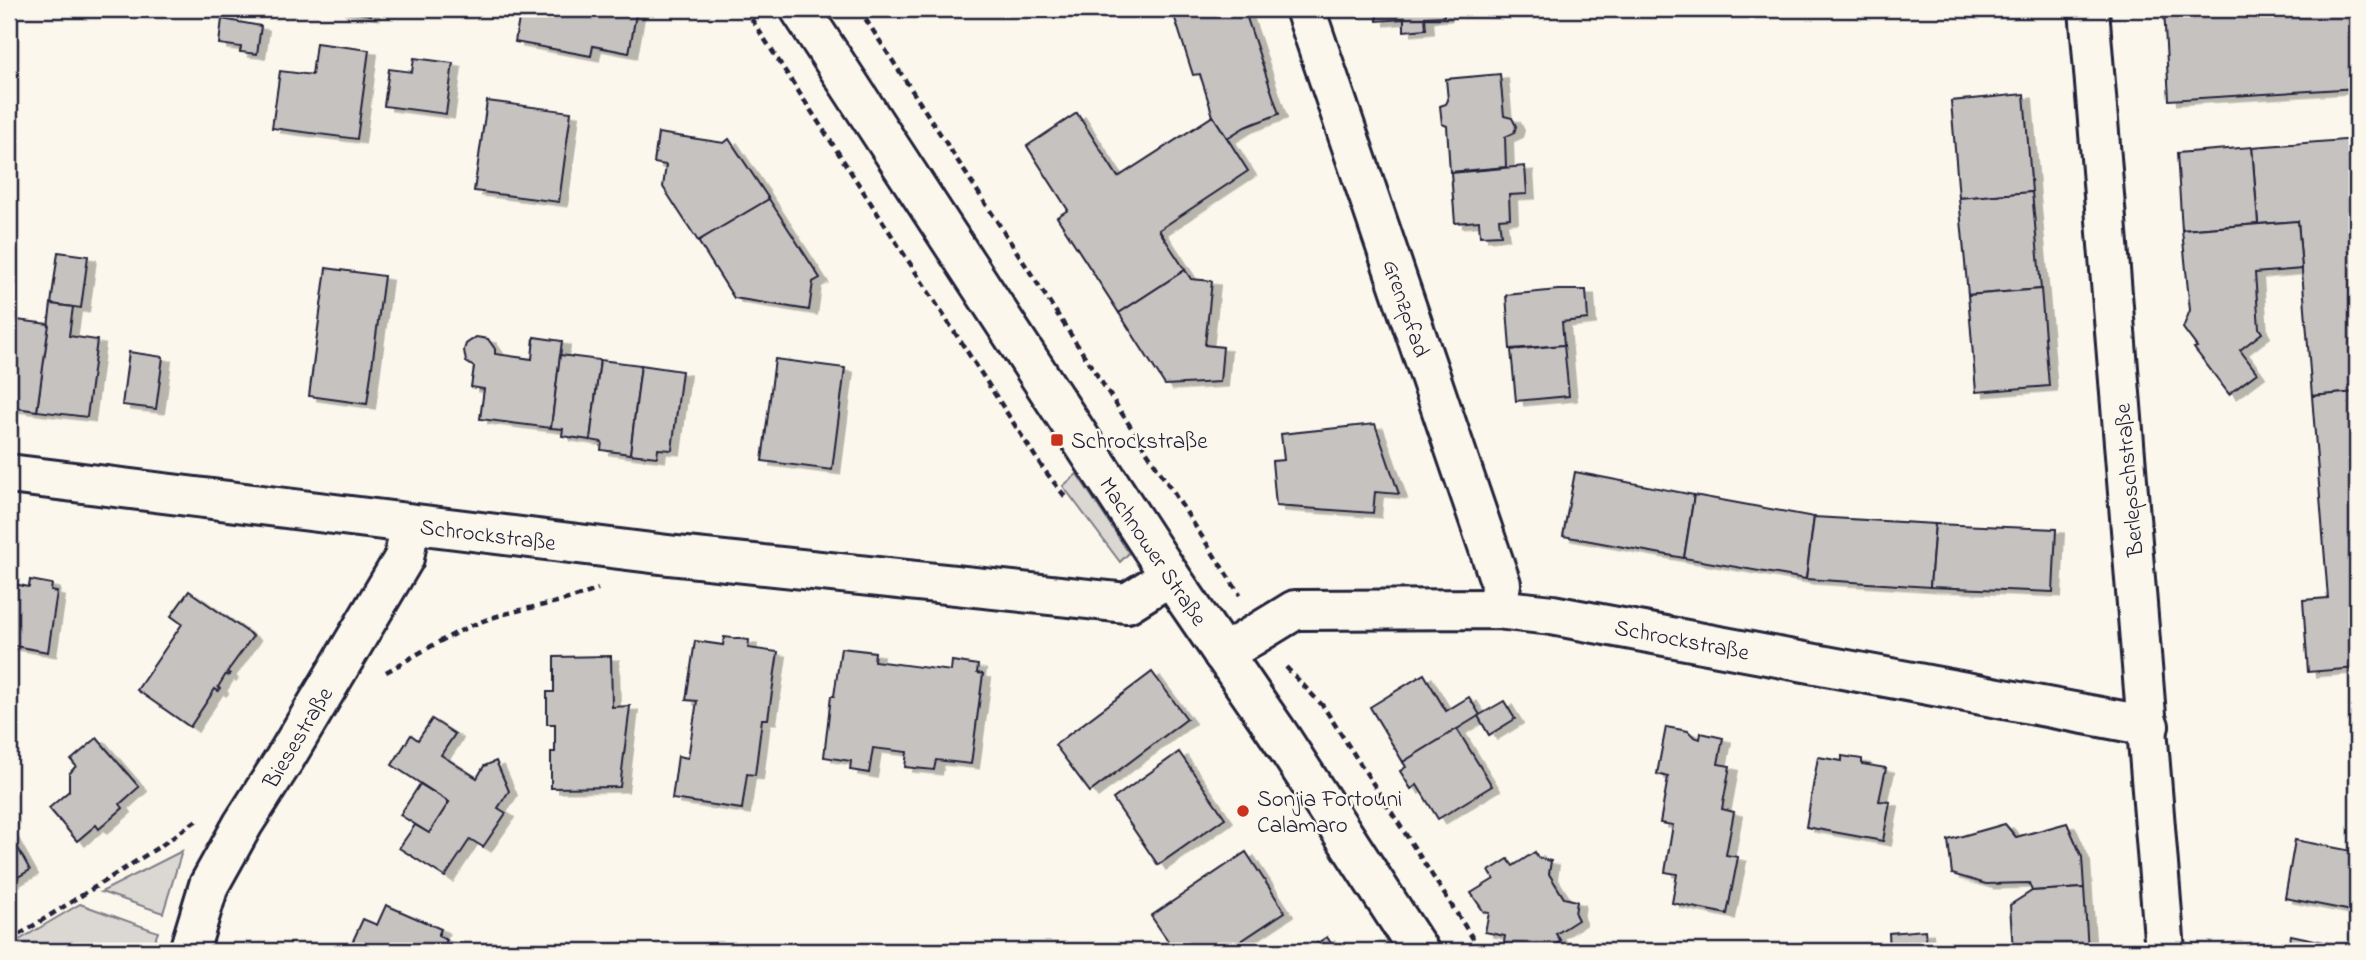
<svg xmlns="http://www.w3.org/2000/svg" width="2366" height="960" viewBox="0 0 2366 960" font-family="'Indie Flower',sans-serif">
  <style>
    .green { fill: #dbd8d3; stroke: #7e7d87; stroke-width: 2 }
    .building { fill: #c6c2c0; stroke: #22223b; stroke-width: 2; filter: url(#shadow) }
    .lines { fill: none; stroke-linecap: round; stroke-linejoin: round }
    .street-casing { stroke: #22223b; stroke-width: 44 }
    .secondary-casing { stroke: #22223b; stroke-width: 44 }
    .path { stroke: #22223b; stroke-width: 4.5; stroke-dasharray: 7 5; stroke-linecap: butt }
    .street { stroke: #fbf7ec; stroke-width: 38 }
    .secondary { stroke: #fbf7ec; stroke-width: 38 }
    .poi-dot { fill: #c8321e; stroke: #fbf7ec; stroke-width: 2.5 }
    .labels { text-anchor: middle; stroke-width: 5; stroke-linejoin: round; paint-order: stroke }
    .street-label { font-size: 23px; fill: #22223b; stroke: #fbf7ec }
    .poi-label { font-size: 23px; fill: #22223b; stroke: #fbf7ec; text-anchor: start }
  </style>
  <defs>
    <filter id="shadow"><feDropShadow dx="8" dy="4.5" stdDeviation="0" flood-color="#0004"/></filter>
  </defs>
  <rect width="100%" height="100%" fill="#fbf7ec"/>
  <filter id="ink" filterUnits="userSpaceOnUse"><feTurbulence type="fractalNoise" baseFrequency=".0143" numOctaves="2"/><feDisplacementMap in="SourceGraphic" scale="14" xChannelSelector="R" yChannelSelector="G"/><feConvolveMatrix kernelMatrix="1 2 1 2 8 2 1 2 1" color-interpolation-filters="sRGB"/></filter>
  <g filter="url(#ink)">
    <!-- green -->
    <g class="green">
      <path d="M1077,474l52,79 -9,9 -57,-76z"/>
      <path d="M182,851l-19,62 -62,-21z"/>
      <path d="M80,904l78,28 -7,19h-142v-5z"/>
    </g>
    <!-- building -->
    <g class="building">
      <path d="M336,9h36l-1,6z"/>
      <path d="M532,9h105l-8,44 -36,-7 -2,10 -76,-14 5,-29 10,1z"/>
      <path d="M1172,9h72l35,105 -34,13 -18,11 -14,-22 -13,-42 -7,1z"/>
      <path d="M1376,9h68v7l-19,1 1,12 -22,2v-12l-27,2z"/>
      <path d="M2164,9h193v79l-188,12z"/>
      <path d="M222,19l39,7 -4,28 -17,-2 1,-5 -22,-3z"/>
      <path d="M316,43l53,7 -12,89 -85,-11 8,-57 32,4z"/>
      <path d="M414,58l39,5 -7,51 -62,-8 5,-37 23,3z"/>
      <path d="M1500,74l4,42 8,2 4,8 -2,7 -9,4 1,30 -56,5 -3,-46 -5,-2 -2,-18 6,-2 2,-4 -2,-21z"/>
      <path d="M2024,94l8,98 -73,6 -8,-97z"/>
      <path d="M487,101l84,11 -12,90 -85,-11z"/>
      <path d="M1077,113l41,64 95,-61 35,55 -89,59 26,40 -66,43 -62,-96 11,-7 -41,-64z"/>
      <path d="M658,133l66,10 5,-4 40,60 -71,42 -35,-54 3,-22 -12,-2z"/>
      <path d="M2357,139v253l-45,4 -14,-175 -40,3 -6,-77z"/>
      <path d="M2252,147l6,77 -76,6 -5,-77z"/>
      <path d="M1525,166l2,28 -18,1 1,23 -11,1 2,16 -21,1 -1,-15 -24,2 -4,-50z"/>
      <path d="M2032,192l9,97 -73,6 -9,-97z"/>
      <path d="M769,199l51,79 -7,4 -4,28 -75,-12 -36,-57z"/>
      <path d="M2298,221l4,48 -47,4 4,55 3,5 -22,17 17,23 -28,21 -35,-46 3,-1 -14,-19 7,-18 -8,-80z"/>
      <path d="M58,252l30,4 -7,52 -30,-4z"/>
      <path d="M326,268l58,8 -17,128 -58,-8z"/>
      <path d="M1185,270l6,9 21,2 -7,64 18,2 -3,35 -55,3 -46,-72z"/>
      <path d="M2041,289l8,97 -73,6 -8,-97z"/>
      <path d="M1558,290h28l2,29 -26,3 2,23 -54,4 -4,-54z"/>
      <path d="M51,304l22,3 -4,29 28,4 -10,77 -50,-6z"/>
      <path d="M9,319l40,5 -12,87 -28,-4z"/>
      <path d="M476,337l12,2 7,10v5l37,5 2,-22 28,4 -11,87 -71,-9 4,-30 -13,-2 3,-20 -8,-5 -2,-12 2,-6z"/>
      <path d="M1564,345l5,51 -53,5 -5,-51z"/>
      <path d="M129,352l34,5 -7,52 -34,-4z"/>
      <path d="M560,355l40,5 -10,80 -28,-4 1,-7 -12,-1z"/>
      <path d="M775,359l70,9 -13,102 -70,-9z"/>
      <path d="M600,360l41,5 -11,89 -29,-4 1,-8 -12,-2z"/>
      <path d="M641,365l41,6 -10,79 -14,-1 -1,8 -27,-3z"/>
      <path d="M2357,392v276l-49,4 -5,-72 25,-2 -16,-202z"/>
      <path d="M1375,424l24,70 -24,-2 -2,21 -97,-7 -4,-45 12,-1 -3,-26z"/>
      <path d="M1575,472l119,23 -10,63 -121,-22z"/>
      <path d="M1694,495l120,22 -8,62 -122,-21z"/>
      <path d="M1814,517l121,7 -5,63 -124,-8z"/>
      <path d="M1935,524l121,5 -3,63 -123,-5z"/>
      <path d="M30,580l22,4 -1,7 6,1 -9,60 -39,-7v-62l20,4z"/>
      <path d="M189,591l64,45 -26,36 3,2 -2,2 -2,-2 -8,13 2,2 -2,2 -3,-2 -25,38 -53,-37 45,-66 -11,-8z"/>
      <path d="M724,637l25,3 -1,8 30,4 -10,67h-6l-7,56 -8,-1 -5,35 -70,-10 6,-43 10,2 9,-57 -11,-1 9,-59 28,4z"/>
      <path d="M841,648l34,4 -1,9 77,10 1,-10 26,4 -1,8 6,1 -12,90 -35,-4 -2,10 -29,-3 2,-15 -34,-4 -4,25 -19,-3 1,-9 -27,-4 7,-61h3z"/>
      <path d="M611,656l1,51 18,-1 -10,81 -69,1v-36h4v-28h-8v-32h7v-35z"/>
      <path d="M1152,672l35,47 -97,73 -35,-47z"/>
      <path d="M1424,674l22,37 23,-14 11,18 -77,47 -33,-55z"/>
      <path d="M1504,701l11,18 -26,16 -11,-19z"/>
      <path d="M432,719l23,15 -14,21 36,23 7,-12 12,-5 13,30 -11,17 8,5 -23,34 -13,-8 -25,38 -46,-29 16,-23 14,8 20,-31 -57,-37 19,-30 7,5z"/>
      <path d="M1666,727l22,4 6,6 6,2 1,-6 22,5 -5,26 12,2 -8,43 12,3 -8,43 12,2 -11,57 -55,-11 5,-29 -12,-2 8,-47 -13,-2 8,-46 -11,-3z"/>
      <path d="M1457,729l35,57 -54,33 -21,-34 -6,4 -11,-18 6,-4 -3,-5z"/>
      <path d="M97,738l42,49 -19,17 3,4 -24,21 -3,-4 -19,16 -28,-33 20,-17v-17l7,-8 -5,-6z"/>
      <path d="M1179,752l46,66 -67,47 -45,-66z"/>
      <path d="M1842,756l20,3v5l24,4 -7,33 11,1 -7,39 -77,-14 12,-70 24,4z"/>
      <path d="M420,784l29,18 -20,31 -29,-18z"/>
      <path d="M2067,823l15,34 2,31 -52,3 -3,-8 -43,1 -34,-10 -4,-34 57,-16 11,13z"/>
      <path d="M9,832l21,38 -21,12z"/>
      <path d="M2295,840l62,12v60l-72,-14z"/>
      <path d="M1246,852l39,60 -59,39h-51l-24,-35z"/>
      <path d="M1535,852l3,6 13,3 -2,13 15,24 13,3 -2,13 3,6 -22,14 5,7 -16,10h-5l-3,-5 -7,5h-21l-5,-9 1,-6 -20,-4 4,-19 -5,-1 -13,-19 23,-14 -5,-8 19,-12 5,7z"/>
      <path d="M2084,888l4,63h-75l-3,-46 22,-14z"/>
      <path d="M386,905l55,24 -3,7 9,4 -6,11h-76l-14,-6 12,-26 14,6z"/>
      <path d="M1925,930l2,21h-37l-1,-18z"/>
      <path d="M2291,935l66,14v2h-69z"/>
      <path d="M1327,937l9,14h-31z"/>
    </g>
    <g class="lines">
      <defs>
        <g id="street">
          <path d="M1305,9l196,575 -5,25"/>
          <path d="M9,474l659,81 459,48 43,-27"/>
          <path d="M1223,654l72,-44 201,-1 56,6 597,111"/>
          <path d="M189,951l20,-66 34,-61 41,-64 120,-202 6,-33"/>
        </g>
        <g id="secondary">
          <path d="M800,9l370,567 111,162 138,213"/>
          <path d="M2089,9l76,942"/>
        </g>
      </defs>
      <!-- street casing -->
      <use href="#street" class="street-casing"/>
      <!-- secondary casing -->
      <use href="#secondary" class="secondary-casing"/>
      <!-- path -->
      <g class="path">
        <path d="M745,9l297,458 25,32"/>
        <path d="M859,9l381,586"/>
        <path d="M1286,667l37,39 158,245"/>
        <path d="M386,672c33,-18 66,-40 102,-53 36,-12 74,-15 110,-30"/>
        <path d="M9,941l153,-96 35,-25"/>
      </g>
      <!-- street -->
      <use href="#street" class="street"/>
      <!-- secondary -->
      <use href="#secondary" class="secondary"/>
    </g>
  </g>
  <!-- markers -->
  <g class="poi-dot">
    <rect x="1050" y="433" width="14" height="14" rx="3.5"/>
    <circle cx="1243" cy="811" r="7"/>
  </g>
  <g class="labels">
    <!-- street labels -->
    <g class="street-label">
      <text transform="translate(1407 308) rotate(71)" y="8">Grenzpfad</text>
      <text transform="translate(2128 480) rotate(-95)" y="8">Berlepschstraße</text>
      <text transform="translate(488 534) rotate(7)" y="8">Schrockstraße</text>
      <text transform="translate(1154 551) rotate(56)" y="8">Machnower Straße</text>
      <text transform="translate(1682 639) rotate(11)" y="8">Schrockstraße</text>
      <text transform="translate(297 737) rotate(-59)" y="8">Biesestraße</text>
    </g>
    <!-- poi labels -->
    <g class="poi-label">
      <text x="1071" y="448">Schrockstraße</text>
      <text x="1257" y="806">Sonjia Fortouni<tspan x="1257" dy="26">Calamaro</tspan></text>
    </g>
  </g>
  <!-- margin -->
  <rect width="2366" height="960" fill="none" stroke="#fbf7ec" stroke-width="35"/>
  <rect x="18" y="18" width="2331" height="925" fill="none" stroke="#22223b" stroke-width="2.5" filter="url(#ink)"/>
</svg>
